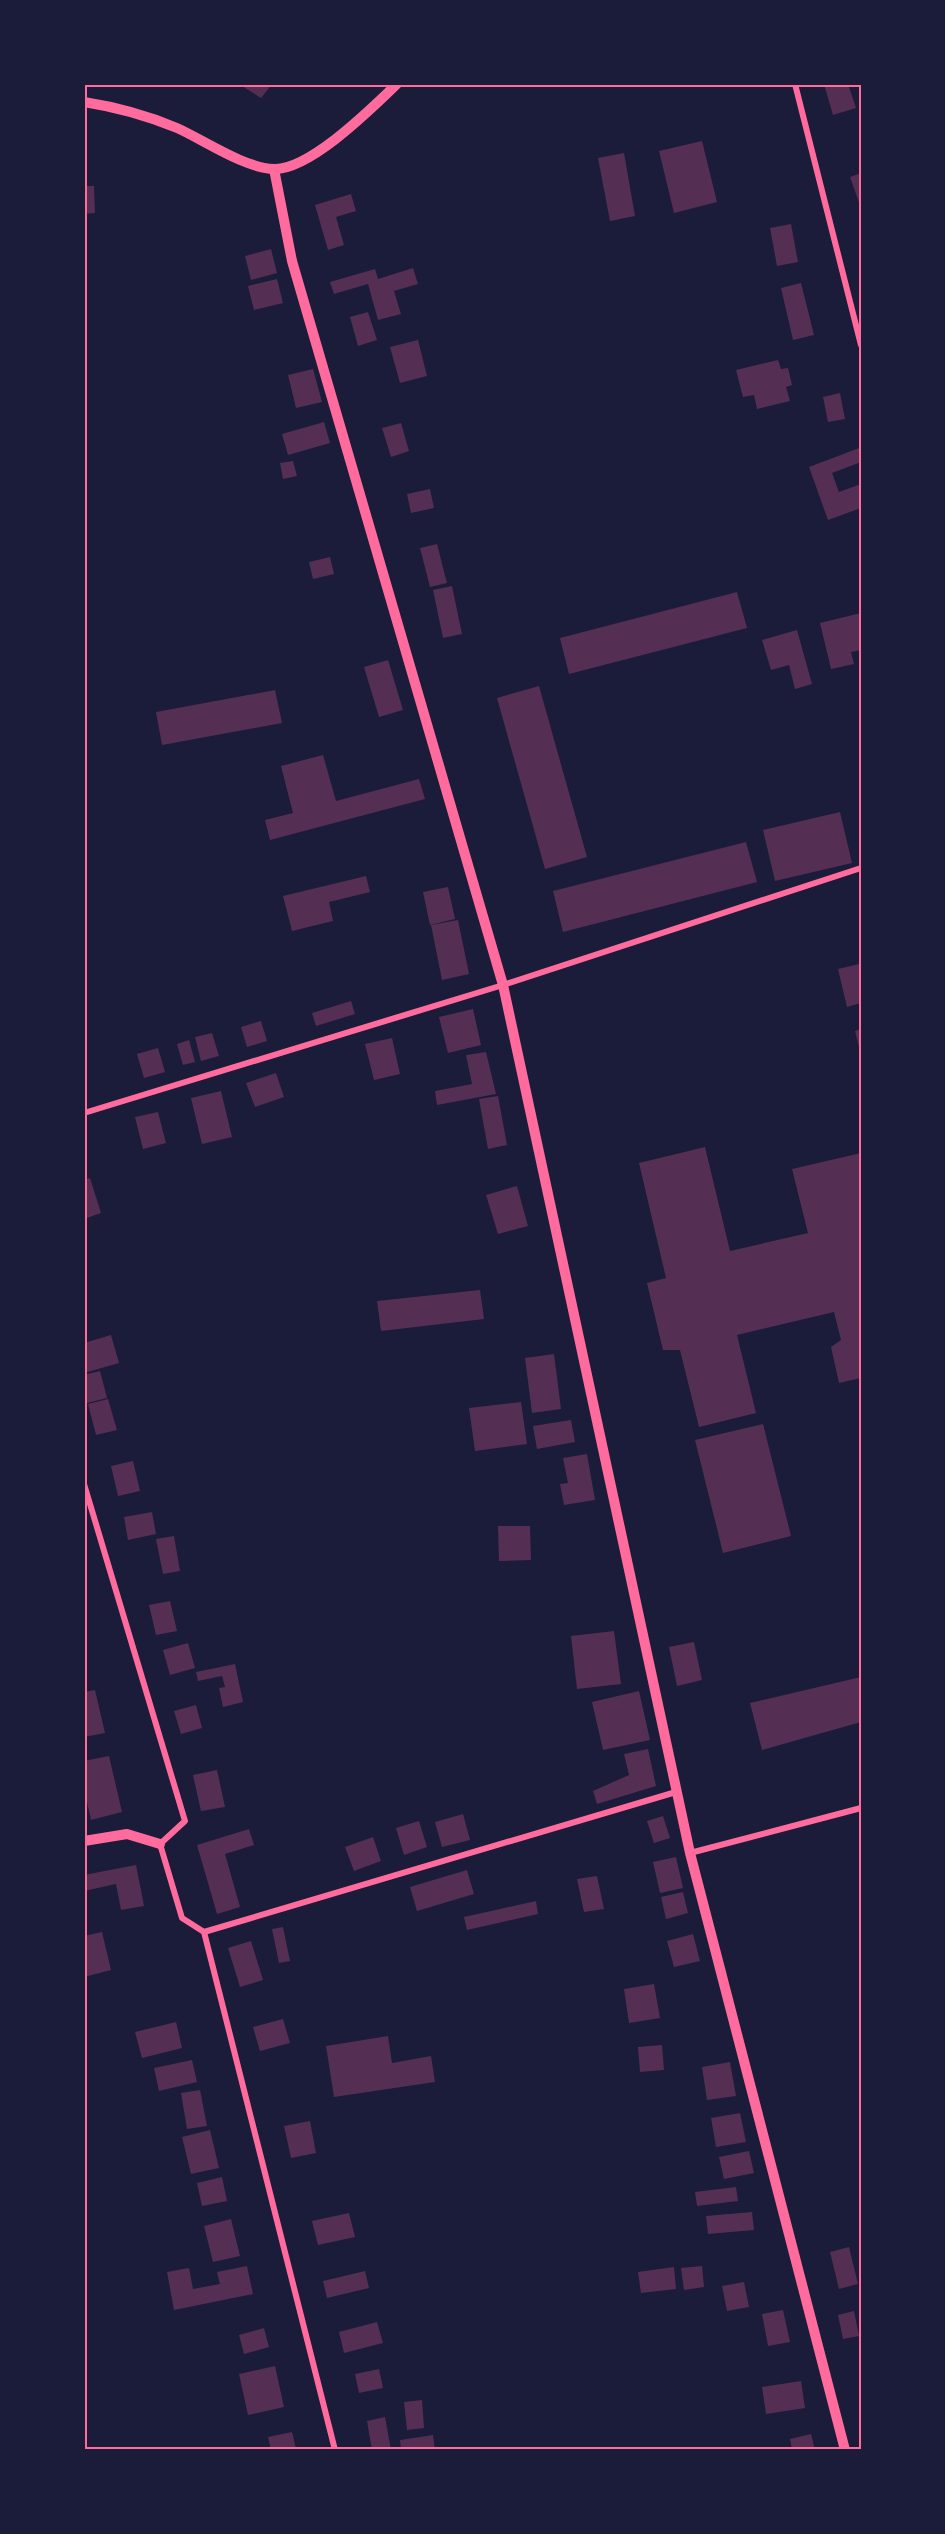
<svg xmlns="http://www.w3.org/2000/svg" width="945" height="2534" viewBox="0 0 945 2534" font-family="Rubik,sans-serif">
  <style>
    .building { fill: #542f53 }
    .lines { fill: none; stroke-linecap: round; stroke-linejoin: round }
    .minor { stroke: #ff6b9d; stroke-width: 6 }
    .tertiary { stroke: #ff6b9d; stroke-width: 10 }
    .neatline { fill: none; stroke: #ff6b9d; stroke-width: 2 }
  </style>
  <rect width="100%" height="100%" fill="#1b1b3a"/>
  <!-- building -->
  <g class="building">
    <path d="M239,84h33l-11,14z"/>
    <path d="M824,84h24l8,24 -23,7z"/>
    <path d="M702,141l15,61 -43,11 -15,-62z"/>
    <path d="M624,153l11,63 -25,5 -12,-63z"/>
    <path d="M861,173v35l-11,-31z"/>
    <path d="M84,186h10l1,27 -11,1z"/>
    <path d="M351,194l5,17 -20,6 8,28 -16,5 -13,-45z"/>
    <path d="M791,224l7,38 -21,4 -7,-38z"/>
    <path d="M271,249l6,24 -26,7 -6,-24z"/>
    <path d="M413,268l5,16 -24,7 7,23 -23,6 -10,-36 -34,10 -4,-12 45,-13 3,10z"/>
    <path d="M277,279l6,24 -29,7 -6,-24z"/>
    <path d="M801,283l13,52 -21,5 -12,-52z"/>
    <path d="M368,312l9,28 -19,6 -8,-29z"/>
    <path d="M418,340l9,36 -27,7 -10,-36z"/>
    <path d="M778,360l3,9 7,-1 4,17 -6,2 4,14 -33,8 -3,-14 -11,2 -7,-27z"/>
    <path d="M313,369l9,33 -26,6 -8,-33z"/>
    <path d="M840,393l5,26 -17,3 -5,-25z"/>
    <path d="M324,422l6,21 -42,12 -6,-21z"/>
    <path d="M401,423l8,28 -18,6 -9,-29z"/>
    <path d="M859,448l2,14 -29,11 7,19 22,-8v24l-33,12 -19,-53z"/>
    <path d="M293,461l4,15 -14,3 -3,-16z"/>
    <path d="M430,489l4,19 -23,5 -4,-19z"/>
    <path d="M437,544l10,39 -17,4 -10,-39z"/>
    <path d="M330,557l4,17 -21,5 -4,-17z"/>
    <path d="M452,586l10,48 -19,4 -10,-48z"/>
    <path d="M737,592l10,36 -178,46 -9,-36z"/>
    <path d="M861,613v37l-10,2 3,12 -23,5 -11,-46z"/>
    <path d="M797,630l15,54 -17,5 -6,-24 -18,5 -9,-30z"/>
    <path d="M388,660l15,50 -24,7 -15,-50z"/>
    <path d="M539,686l48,171 -42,12 -48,-171z"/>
    <path d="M275,690l7,33 -120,22 -6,-33z"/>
    <path d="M323,755l13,46 83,-22 6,20 -155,41 -5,-20 28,-7 -12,-47z"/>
    <path d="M840,812l12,51 -77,18 -12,-51z"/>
    <path d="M746,842l11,40 -194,50 -10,-41z"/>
    <path d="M366,876l4,16 -41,10 4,19 -41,10 -9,-35z"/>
    <path d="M448,887l7,32 -25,6 -7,-33z"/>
    <path d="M458,920l11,54 -27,6 -11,-55z"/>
    <path d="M859,964l2,39 -14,4 -9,-38z"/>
    <path d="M351,1001l4,13 -39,12 -4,-13z"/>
    <path d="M473,1009l8,36 -33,8 -9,-36z"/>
    <path d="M261,1021l6,20 -20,6 -6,-20z"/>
    <path d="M861,1029v22h-1l-5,-20z"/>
    <path d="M212,1033l7,23 -18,5 -6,-24z"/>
    <path d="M392,1038l8,36 -26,6 -9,-36z"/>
    <path d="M189,1040l6,22 -12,3 -6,-21z"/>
    <path d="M158,1048l7,24 -21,6 -7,-24z"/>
    <path d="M486,1052l10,42 -59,11 -2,-14 37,-7 -6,-29z"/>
    <path d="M276,1073l8,24 -29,10 -9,-24z"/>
    <path d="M221,1091l11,46 -30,7 -11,-46z"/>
    <path d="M498,1096l9,49 -19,4 -9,-50z"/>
    <path d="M158,1112l8,31 -23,6 -8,-32z"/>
    <path d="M705,1147l25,104 78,-18 -16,-64 69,-16v225l-22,5 -8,-36 10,-7 -7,-28 -97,23 19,78 -57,14 -19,-77h-17l-16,-67 19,-5 -27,-115z"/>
    <path d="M90,1178l11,35 -17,6v-39z"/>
    <path d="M517,1186l11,40 -30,8 -12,-39z"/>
    <path d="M480,1290l4,29 -103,12 -4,-30z"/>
    <path d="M111,1335l8,28 -35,10v-30z"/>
    <path d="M554,1354l7,55 -29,4 -7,-55z"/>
    <path d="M100,1371l7,27 -20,5 -3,-28z"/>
    <path d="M108,1399l9,31 -21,5 -8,-31z"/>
    <path d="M521,1402l6,42 -52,7 -6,-43z"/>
    <path d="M571,1420l4,22 -38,7 -4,-23z"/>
    <path d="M763,1424l28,112 -68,17 -28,-113z"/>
    <path d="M587,1454l8,46 -31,5 -4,-21 8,-1 -5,-25z"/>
    <path d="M133,1461l7,30 -22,5 -7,-30z"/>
    <path d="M152,1512l4,22 -28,6 -4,-23z"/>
    <path d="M498,1526h32l1,34 -32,1z"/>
    <path d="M174,1536l6,35 -17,3 -7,-35z"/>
    <path d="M170,1601l7,30 -21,4 -7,-30z"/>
    <path d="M614,1631l7,53 -44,5 -6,-53z"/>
    <path d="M694,1642l8,38 -25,6 -8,-39z"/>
    <path d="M188,1643l7,25 -25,7 -7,-25z"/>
    <path d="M235,1664l8,38 -20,5 -4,-19 6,-1 -3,-11 -24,5 -2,-9z"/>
    <path d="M861,1677v45l-99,28 -12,-47z"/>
    <path d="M95,1690l10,43 -21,4v-45z"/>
    <path d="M639,1691l11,49 -47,10 -11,-48z"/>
    <path d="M196,1705l6,23 -21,6 -7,-23z"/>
    <path d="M648,1749l8,37 -59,18 -4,-13 36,-16 -5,-21z"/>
    <path d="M109,1756l13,56 -31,8 -7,-31v-28z"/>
    <path d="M217,1770l8,37 -24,4 -8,-36z"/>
    <path d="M463,1814l7,26 -28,7 -7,-25z"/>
    <path d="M663,1816l7,22 -16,5 -7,-22z"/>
    <path d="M419,1821l8,26 -23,8 -8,-27z"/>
    <path d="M249,1829l5,16 -29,9 15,53 -23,7 -20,-69z"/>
    <path d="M373,1837l8,24 -27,10 -9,-24z"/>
    <path d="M676,1857l7,31 -23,5 -7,-31z"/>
    <path d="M136,1865l8,41 -23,4 -5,-26 -32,7v-16z"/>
    <path d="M467,1870l7,24 -57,17 -7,-24z"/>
    <path d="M597,1876l7,33 -20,3 -7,-33z"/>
    <path d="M683,1892l5,21 -22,6 -5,-22z"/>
    <path d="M536,1901l2,13 -71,16 -3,-13z"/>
    <path d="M283,1927l7,34 -11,2 -7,-34z"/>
    <path d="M102,1932l9,38 -27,7v-41z"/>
    <path d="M693,1934l7,27 -26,6 -7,-26z"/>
    <path d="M251,1941l12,39 -23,7 -12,-39z"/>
    <path d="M654,1984l6,34 -31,5 -5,-34z"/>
    <path d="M283,2019l7,24 -30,8 -7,-24z"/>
    <path d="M176,2022l6,26 -40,10 -7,-26z"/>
    <path d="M388,2036l4,27 39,-7 4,26 -101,15 -8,-51z"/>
    <path d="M662,2045l2,25 -24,2 -2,-25z"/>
    <path d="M192,2060l5,22 -38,9 -5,-23z"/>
    <path d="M730,2062l6,34 -29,4 -5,-33z"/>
    <path d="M200,2090l7,36 -20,3 -6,-36z"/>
    <path d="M740,2113l6,29 -30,5 -5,-29z"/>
    <path d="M310,2121l6,32 -25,5 -7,-32z"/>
    <path d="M210,2130l9,38 -28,6 -9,-37z"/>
    <path d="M749,2151l5,22 -30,6 -5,-22z"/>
    <path d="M222,2177l5,24 -25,5 -5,-23z"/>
    <path d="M736,2187l2,14 -41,5 -2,-14z"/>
    <path d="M752,2212l2,18 -46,4 -2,-18z"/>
    <path d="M349,2213l6,24 -37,8 -6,-24z"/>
    <path d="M231,2219l9,37 -27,6 -9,-36z"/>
    <path d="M849,2247l9,37 -19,5 -9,-37z"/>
    <path d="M247,2266l6,28 -79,16 -7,-38 22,-4 4,21 27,-5 -3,-12z"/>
    <path d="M702,2266l2,21 -20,3 -3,-22z"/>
    <path d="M674,2267l2,22 -35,4 -3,-21z"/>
    <path d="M365,2271l4,17 -42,10 -4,-17z"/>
    <path d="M744,2282l5,25 -22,4 -5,-25z"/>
    <path d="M783,2310l7,32 -22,4 -6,-32z"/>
    <path d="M854,2311l5,25 -16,3 -5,-24z"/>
    <path d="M377,2322l6,21 -39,10 -5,-21z"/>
    <path d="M264,2328l5,19 -25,7 -5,-19z"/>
    <path d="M275,2366l9,41 -36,8 -9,-41z"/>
    <path d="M379,2369l4,19 -24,5 -4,-19z"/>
    <path d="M801,2381l4,27 -39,6 -4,-27z"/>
    <path d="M422,2400l2,28 -17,2 -3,-28z"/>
    <path d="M385,2417l6,33h-19l-5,-29z"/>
    <path d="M292,2432l4,17 -25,1 -3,-13z"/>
    <path d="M811,2434l4,16h-23l-2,-11z"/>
    <path d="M433,2435l2,15h-34l-1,-10z"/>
  </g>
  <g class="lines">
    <!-- minor -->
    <g class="minor">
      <path d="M795,84l66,261"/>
      <path d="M84,1113l419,-128 358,-117"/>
      <path d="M84,1484l101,337 -25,23 22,74 22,14 131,518"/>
      <path d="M690,1853l171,-45"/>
      <path d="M204,1932l472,-140"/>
    </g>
    <!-- tertiary -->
    <g class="tertiary">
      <path d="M84,102c32,5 62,13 93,26 27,12 67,40 97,41 36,1 98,-61 123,-85"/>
      <path d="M274,169l18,92 211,724 187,868 155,597"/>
      <path d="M84,1841l43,-7 33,10"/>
    </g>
  </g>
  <!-- border -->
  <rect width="945" height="2534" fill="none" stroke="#1b1b3a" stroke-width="171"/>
  <rect x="86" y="86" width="774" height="2362" class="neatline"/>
</svg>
